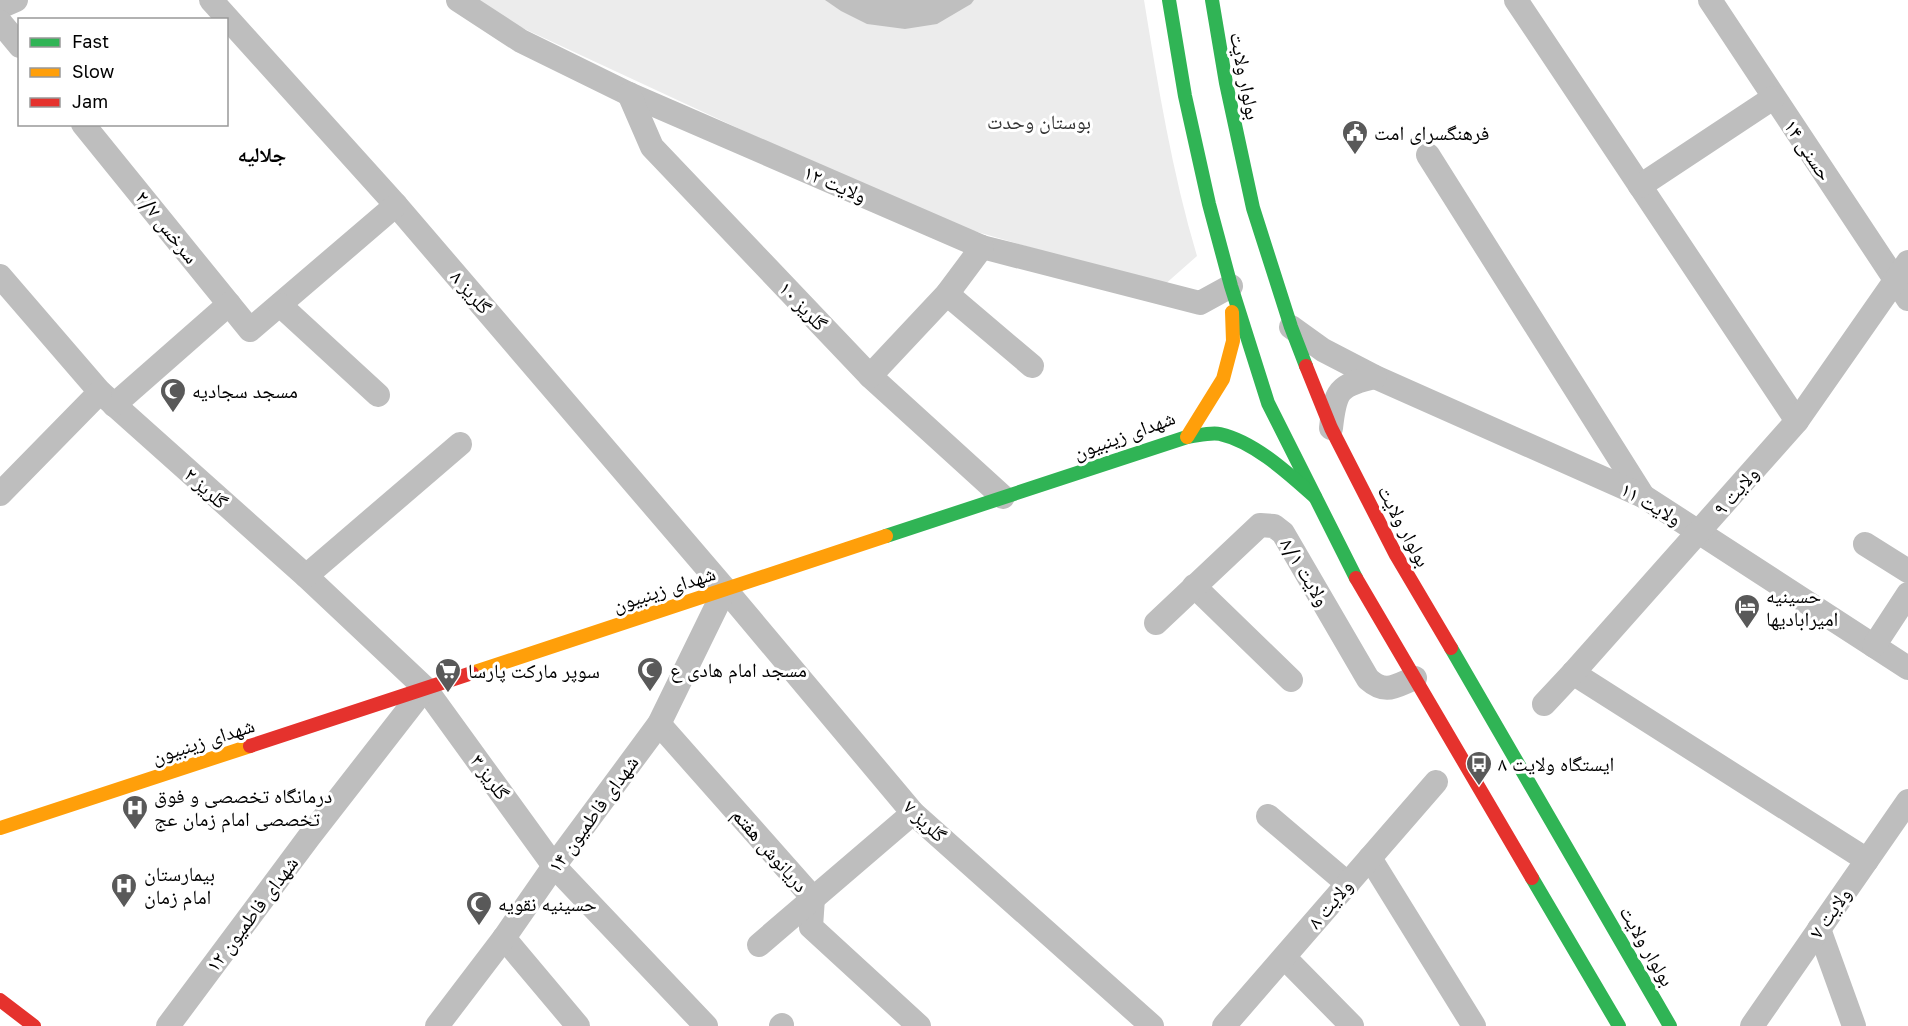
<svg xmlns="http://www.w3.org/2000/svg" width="1908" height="1026" viewBox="0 0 1908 1026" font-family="'Golos Text','Noto Naskh Arabic',sans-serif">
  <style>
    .green { fill: #ececec }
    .water { fill: #bfbfbf }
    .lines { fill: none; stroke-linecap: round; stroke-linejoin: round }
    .street { stroke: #bebebe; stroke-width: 24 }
    .fast { stroke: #30b455; stroke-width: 14 }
    .slow { stroke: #ff9f0a; stroke-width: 14 }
    .jam { stroke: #e5322d; stroke-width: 14 }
    .labels { text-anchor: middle; stroke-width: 6; stroke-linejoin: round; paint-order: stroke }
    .street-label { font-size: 20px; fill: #000; stroke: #fff }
    .park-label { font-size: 20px; fill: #333; stroke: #fff }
    .poi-label { font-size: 20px; fill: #000; stroke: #fff; text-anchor: start }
    .neighbourhood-label { font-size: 21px; font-weight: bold; fill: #000; stroke: #fff }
  </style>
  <rect width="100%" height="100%" fill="#fff"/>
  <!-- green -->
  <path class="green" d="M475,0h669c14,86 28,172 53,256l-34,30 -227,-66 -420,-195z"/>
  <!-- water -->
  <path class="water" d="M825,0h149l-3,4 -34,20 -32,5 -38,-5 -26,-13z"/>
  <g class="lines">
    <!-- street -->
    <g class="street">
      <path d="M211,0l185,205 329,384 188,224 239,213"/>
      <path d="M458,0l63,41 108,53 353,153 218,56 31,-17"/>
      <path d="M1516,0l281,421"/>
      <path d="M1710,0l198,299"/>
      <path d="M0,7l16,-7"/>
      <path d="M0,22l20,24"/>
      <path d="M629,94l23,53 218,229 133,121"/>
      <path d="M83,124l167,206 146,-125"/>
      <path d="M1428,155l215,341"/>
      <path d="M1640,186l133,-88"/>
      <path d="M0,276l100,116 206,184 119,112 129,178 152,160"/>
      <path d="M947,294l85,72"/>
      <path d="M280,305l98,90"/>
      <path d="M1291,327l32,23 52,27 268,119 265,172"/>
      <path d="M870,376l77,-82 35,-47"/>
      <path d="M114,405l115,-101"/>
      <path d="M1331,428c4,-37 7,-43 44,-51"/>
      <path d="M0,494l100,-102"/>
      <path d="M1865,544l43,27"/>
      <path d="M306,576l154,-132"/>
      <path d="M1194,586l97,94"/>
      <path d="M1156,623l104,-98 14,1 9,7 85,146c18,16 27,7 47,-1"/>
      <path d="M1874,646l34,-52"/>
      <path d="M1573,673l294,187"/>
      <path d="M1544,704l29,-31 224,-252 111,-159"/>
      <path d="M659,724l154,174 -2,29 108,99"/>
      <path d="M1268,816l80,68"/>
      <path d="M1370,858l104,168"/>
      <path d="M1819,929l35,97"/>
      <path d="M504,938l74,88"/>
      <path d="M759,945l154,-132"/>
      <path d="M1285,958l67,68"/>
      <path d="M168,1026l141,-189 116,-149"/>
      <path d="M437,1026l67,-88 50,-72 105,-142 66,-135"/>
      <path d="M781,1026l1,-1"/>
      <path d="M1224,1026l212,-244"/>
      <path d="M1752,1026l156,-225"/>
    </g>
    <!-- fast -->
    <g class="fast">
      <path d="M1169,0l16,96 24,108 22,82 37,117 88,175"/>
      <path d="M1212,0l14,83 27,125 38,119 15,39"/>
      <path d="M886,536l301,-99c10,-1 23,-5 33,-3 35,8 69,40 95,63"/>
      <path d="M1451,648l219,378"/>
      <path d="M1532,878l87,148"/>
    </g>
    <!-- slow -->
    <g class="slow">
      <path d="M1187,437l36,-58 10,-38 -1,-29"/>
      <path d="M472,673l414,-137"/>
      <path d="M0,828l250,-82"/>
    </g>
    <!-- jam -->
    <g class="jam">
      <path d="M1306,366l25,62 65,127 55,93"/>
      <path d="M1356,578l176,300"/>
      <path d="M250,746l222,-73"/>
      <path d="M0,1000l34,26"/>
    </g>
  </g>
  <!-- icons -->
  <defs>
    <symbol id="civic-pin" viewBox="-11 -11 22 30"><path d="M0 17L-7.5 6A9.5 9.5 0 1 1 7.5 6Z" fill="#595959" stroke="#fff"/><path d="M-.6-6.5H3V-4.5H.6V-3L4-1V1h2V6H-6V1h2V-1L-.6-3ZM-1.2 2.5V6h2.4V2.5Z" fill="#fff"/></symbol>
    <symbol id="mosque-pin" viewBox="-11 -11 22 30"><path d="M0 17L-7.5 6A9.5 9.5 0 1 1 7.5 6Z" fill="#595959" stroke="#fff"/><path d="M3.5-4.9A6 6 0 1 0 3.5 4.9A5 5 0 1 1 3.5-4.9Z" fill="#fff"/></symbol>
    <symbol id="hotel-pin" viewBox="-11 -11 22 30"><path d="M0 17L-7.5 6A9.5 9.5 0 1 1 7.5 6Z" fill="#595959" stroke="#fff"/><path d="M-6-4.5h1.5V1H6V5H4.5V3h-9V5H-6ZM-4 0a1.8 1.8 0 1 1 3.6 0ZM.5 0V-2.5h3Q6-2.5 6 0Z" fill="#fff"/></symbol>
    <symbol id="supermarket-pin" viewBox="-11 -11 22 30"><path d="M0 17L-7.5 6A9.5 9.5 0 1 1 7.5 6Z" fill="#595959" stroke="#fff"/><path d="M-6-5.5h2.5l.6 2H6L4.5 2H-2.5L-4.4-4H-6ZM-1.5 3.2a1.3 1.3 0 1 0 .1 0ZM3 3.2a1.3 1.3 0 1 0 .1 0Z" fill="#fff"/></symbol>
    <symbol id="bus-pin" viewBox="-11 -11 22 30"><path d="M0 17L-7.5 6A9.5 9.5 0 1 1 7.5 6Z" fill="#595959" stroke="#fff"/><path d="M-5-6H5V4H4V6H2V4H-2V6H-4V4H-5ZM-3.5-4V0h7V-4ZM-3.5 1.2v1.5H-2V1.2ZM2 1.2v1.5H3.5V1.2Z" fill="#fff"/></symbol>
    <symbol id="hospital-pin" viewBox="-11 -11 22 30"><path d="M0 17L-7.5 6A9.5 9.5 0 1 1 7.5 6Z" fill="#595959" stroke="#fff"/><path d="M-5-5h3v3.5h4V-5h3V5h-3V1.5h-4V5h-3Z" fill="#fff"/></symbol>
  </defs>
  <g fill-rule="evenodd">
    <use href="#civic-pin" x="1340" y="118" width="30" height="40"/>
    <use href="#mosque-pin" x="158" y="376" width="30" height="40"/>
    <use href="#hotel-pin" x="1732" y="592" width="30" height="40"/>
    <use href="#mosque-pin" x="635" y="655" width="30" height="40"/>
    <use href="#supermarket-pin" x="433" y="656" width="30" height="40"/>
    <use href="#bus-pin" x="1464" y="749" width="30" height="40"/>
    <use href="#hospital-pin" x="120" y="793" width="30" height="40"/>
    <use href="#hospital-pin" x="109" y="871" width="30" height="40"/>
    <use href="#mosque-pin" x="464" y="889" width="30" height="40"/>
  </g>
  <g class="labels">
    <!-- street labels -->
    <g class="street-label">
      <text transform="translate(1245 76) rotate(79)" y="7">بولوار ولایت</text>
      <text transform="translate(1808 150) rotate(56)" y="7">حسنی ۱۴</text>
      <text transform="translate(835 184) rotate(23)" y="7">ولایت ۱۲</text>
      <text transform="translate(167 227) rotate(51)" y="7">سرخس ۲/۷</text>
      <text transform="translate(471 292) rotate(49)" y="7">گلریز ۸</text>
      <text transform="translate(803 306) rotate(46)" y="7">گلریز ۱۰</text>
      <text transform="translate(1124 435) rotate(-20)" y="7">شهدای زینبیون</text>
      <text transform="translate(206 488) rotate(42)" y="7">گلریز ۲</text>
      <text transform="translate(1736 491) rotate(-49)" y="7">ولایت ۹</text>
      <text transform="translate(1651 504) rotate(30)" y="7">ولایت ۱۱</text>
      <text transform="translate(1404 526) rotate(62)" y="7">بولوار ولایت</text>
      <text transform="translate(1305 572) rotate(59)" y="7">ولایت ۸/۱</text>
      <text transform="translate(664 589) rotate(-18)" y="7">شهدای زینبیون</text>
      <text transform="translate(203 741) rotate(-18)" y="7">شهدای زینبیون</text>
      <text transform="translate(490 777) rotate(54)" y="7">گلریز ۳</text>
      <text transform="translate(593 814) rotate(-54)" y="7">شهدای فاطمیون ۱۴</text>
      <text transform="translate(925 821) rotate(44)" y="7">گلریز ۷</text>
      <text transform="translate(770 850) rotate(49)" y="7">دریانوش هفتم</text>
      <text transform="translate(1330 904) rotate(-50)" y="7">ولایت ۸</text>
      <text transform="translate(1830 913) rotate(-55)" y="7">ولایت ۷</text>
      <text transform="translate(252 914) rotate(-53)" y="7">شهدای فاطمیون ۱۲</text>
      <text transform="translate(1647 946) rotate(60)" y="7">بولوار ولایت</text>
    </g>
    <!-- park labels -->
    <g class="park-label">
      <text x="1039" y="129">بوستان وحدت</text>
    </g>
    <!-- poi labels -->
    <g class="poi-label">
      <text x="1374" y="140">فرهنگسرای امت</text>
      <text x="192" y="398">مسجد سجادیه</text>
      <text x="1766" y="603">حسینیه<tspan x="1766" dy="23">امیرابادیها</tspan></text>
      <text x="670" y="677">مسجد امام هادی ع</text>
      <text x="468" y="678">سوپر مارکت پارسا</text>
      <text x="1498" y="771">ایستگاه ولایت ۸</text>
      <text x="154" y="803">درمانگاه تخصصی و فوق<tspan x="154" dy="23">تخصصی امام زمان عج</tspan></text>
      <text x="144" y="881">بیمارستان<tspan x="144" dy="23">امام زمان</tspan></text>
      <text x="498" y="911">حسینیه نقویه</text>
    </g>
    <!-- neighbourhood labels -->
    <g class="neighbourhood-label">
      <text x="262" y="162">جلالیه</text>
    </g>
  </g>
  <!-- legend -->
  <rect x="18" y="18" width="210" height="108" fill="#ffffff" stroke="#999999" stroke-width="1.5"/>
  <rect x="30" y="38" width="30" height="9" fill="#30b455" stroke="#999999" stroke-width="1.5"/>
  <text x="72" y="48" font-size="18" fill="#000000">Fast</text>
  <rect x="30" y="68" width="30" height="9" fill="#ff9f0a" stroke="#999999" stroke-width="1.5"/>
  <text x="72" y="78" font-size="18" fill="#000000">Slow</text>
  <rect x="30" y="98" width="30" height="9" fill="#e5322d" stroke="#999999" stroke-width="1.5"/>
  <text x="72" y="108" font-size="18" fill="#000000">Jam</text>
</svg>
